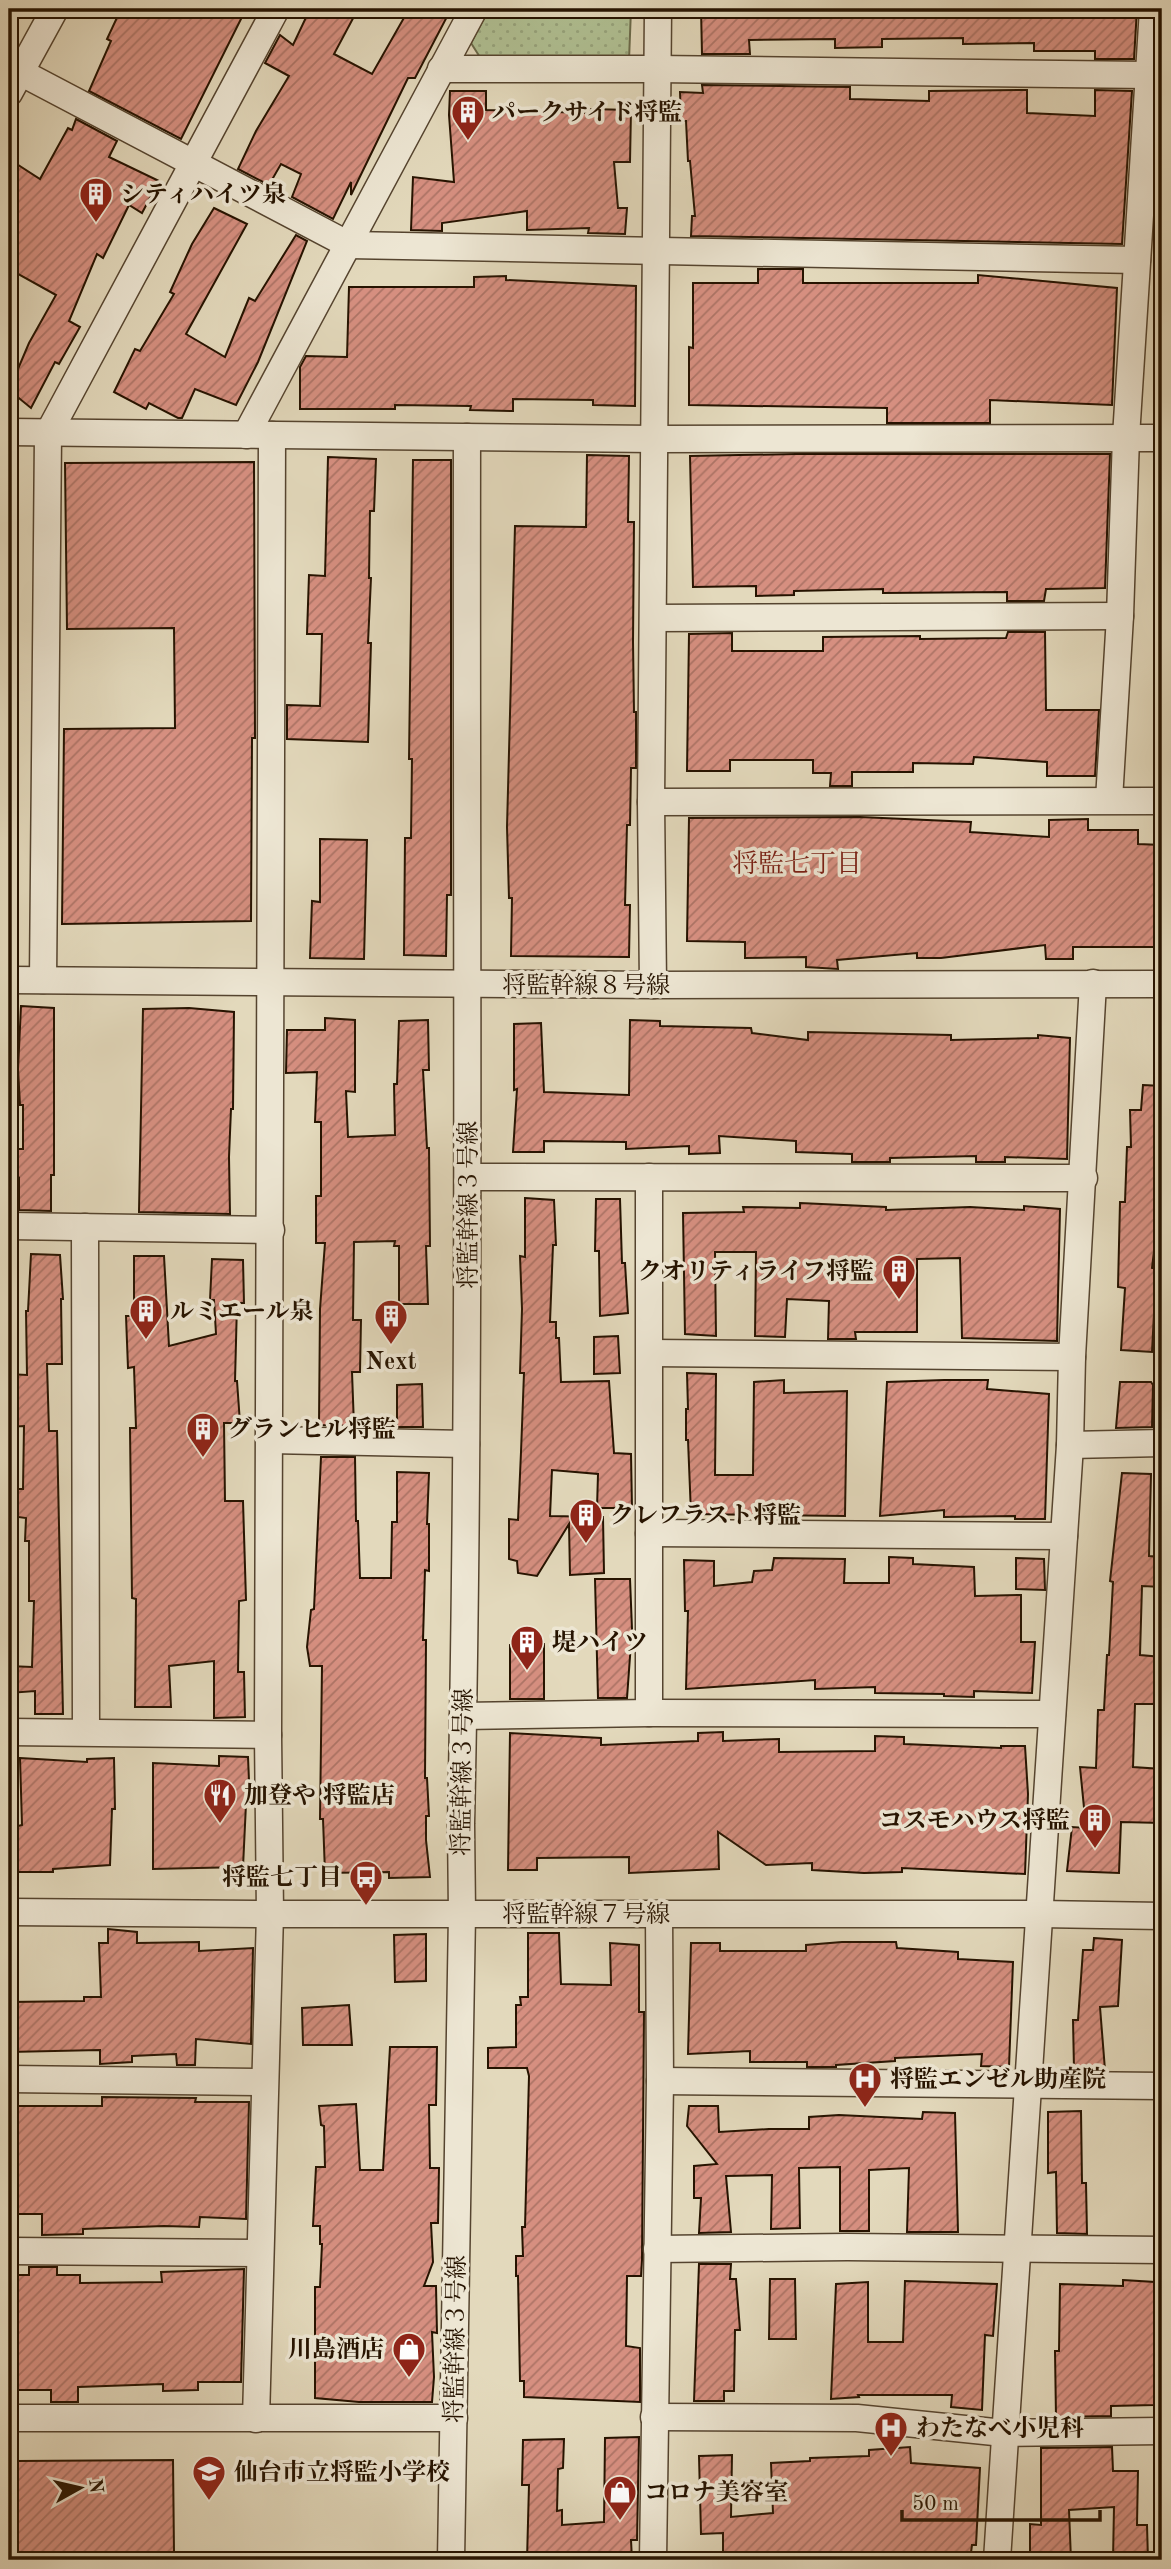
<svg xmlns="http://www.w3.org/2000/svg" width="1171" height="2569" viewBox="0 0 1171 2569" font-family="'Old Standard TT','Noto Serif JP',serif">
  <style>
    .grass { fill: url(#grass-dots); stroke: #6b6a4a; stroke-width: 2 }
    .building { fill: url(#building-hatch); stroke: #261300; stroke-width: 2 }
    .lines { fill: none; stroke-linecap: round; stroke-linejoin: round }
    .minor-casing { stroke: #55442f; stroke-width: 29 }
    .minor { stroke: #ede6d3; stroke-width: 26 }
    .labels { text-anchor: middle; stroke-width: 7; stroke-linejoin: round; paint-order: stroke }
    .poi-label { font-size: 24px; font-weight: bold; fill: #261300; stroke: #ede6d3; text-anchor: start }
    .street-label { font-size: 24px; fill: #261300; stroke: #ede6d3 }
    .neighbourhood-label { font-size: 26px; fill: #7a1f14; stroke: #ede6d3 }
  </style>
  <defs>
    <pattern id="grass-dots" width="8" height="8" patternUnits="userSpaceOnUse" patternTransform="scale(1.75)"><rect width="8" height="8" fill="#b0c093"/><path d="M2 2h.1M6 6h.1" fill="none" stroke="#97a47d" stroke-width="1.8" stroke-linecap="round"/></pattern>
    <pattern id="building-hatch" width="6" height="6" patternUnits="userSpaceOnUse" patternTransform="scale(1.75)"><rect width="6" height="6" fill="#d68f80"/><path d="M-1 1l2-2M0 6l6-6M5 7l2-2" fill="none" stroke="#ad7466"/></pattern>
  </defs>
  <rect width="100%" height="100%" fill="#e3d9bc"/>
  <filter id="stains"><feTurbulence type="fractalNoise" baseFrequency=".00286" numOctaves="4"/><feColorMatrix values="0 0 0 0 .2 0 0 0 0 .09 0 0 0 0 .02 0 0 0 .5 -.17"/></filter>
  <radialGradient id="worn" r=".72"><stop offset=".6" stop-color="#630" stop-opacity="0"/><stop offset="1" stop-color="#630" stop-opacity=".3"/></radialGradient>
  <!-- grass -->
  <path class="grass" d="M489,9h142l-2,51 -146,2 -12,-19z"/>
  <!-- building -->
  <g class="building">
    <path d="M121,9h125l-65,130 -92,-48 22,-50 -4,-2z"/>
    <path d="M310,9h48l-24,45 38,20 37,-65h42l-36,69h-7l-57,117v-13l-18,37 -41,-22 9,-23 -20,-10 -12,21 -31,-16 18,-38 33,-55 -24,-13 15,-28 13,10z"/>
    <path d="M701,9h436l-3,50h-39v-8h-61v-8l-71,1v-6l-81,1v8l-47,1v-9l-86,1 1,14h-48z"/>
    <path d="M702,85l148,2v12l79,2v-10l98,-1v23l68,3v-26l37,1 -10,153 -431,-8 1,-20h3l-5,-55h-2l-2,-40h-5l-1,-29 23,1z"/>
    <path d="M450,91h36v19l103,3v-4l42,1 -1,52h-16l4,46h9l-2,26 -37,-1 1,-5 -62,2v-19l-85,12v8l-31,-1 2,-53 41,5 -5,-67z"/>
    <path d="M76,119l41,22 -8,16 50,24 -17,32 -13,-8 -26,53 -6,-4 -28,67 11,6 -21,37 -4,-2 -24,46 -22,-18 20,-47 27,-48 -47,-26v-110l31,20 28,-51 4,2z"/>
    <path d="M214,208l33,16 -61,110 39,23 24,-59 6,3 41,-66 11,6 -49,121 -22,43 -41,-16 -13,29h-4l-29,-15 -3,6 -32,-17 21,-43 5,2 34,-57 -4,-2 22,-48z"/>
    <path d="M758,269h45v14h175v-8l139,13 -5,117 -122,-5v23h-103v-15l-198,-3v-58l4,1v-65h65z"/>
    <path d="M506,276v4l130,6 -1,120 -42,-1v-5l-80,-1v12l-43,-1 1,-4 -76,-1v4h-95v-42l6,-11 41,1 2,-70h125v-10z"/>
    <path d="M796,454h314l-5,134 -59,1 -2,12h-37v-9l-124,1v-4l-89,2v4l-38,1v-10l-63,1 -3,-131z"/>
    <path d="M587,455l42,1 -1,66h6l-1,120 1,70h2v56h-5l-1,57h-3l-2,80h5l-1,52 -118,-1 1,-58h-3l-2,-71 8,-301 71,1z"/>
    <path d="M328,457l48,2 -2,52h-4l-1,67h2l-3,65h3l-3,99 -81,-3v-34l33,1 2,-72h-15l2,-59 16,1z"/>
    <path d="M413,460h38v435h-4l-1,61 -42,-1 1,-117h6l1,-79h-3z"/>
    <path d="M254,462l1,276h-3l-1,183 -189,3 2,-195 111,-1 -1,-100 -107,1 -2,-166z"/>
    <path d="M1008,632h37l1,78h53l-4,66h-48v-14l-73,-5 -1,7 -60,-1v9h-61v14h-22l1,-13h-18v-13h-83v11h-43l2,-137 43,-1v18h91v-14l97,-1v3l86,-1z"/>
    <path d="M860,817l111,5 -1,10 79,5v-17l39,-1v11h50v14l24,1v102h-89v12h-27l-1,-14 -104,13h-24v-5l-80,7 1,9 -32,-2v-10l-61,1v-16l-58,-1 2,-123z"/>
    <path d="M320,839l47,1 -3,119 -54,-1 2,-57 8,1z"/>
    <path d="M21,1006l33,2v167h-3v36l-32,-1v-32l-3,1 -1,-30h8v-44h-3l-2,-36z"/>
    <path d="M189,1008l45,4 -1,97h-2l-2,48 1,57 -91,-2 4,-203z"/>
    <path d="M325,1018l30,2v72l-9,-1 2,46 47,-2 -1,-51h3l2,-63 29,-1 1,50h-6l4,78h2l1,98h-4l2,58h-29v-58h-5l1,-5 -41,1 -1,78h8l-1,52h-8l2,54 -35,-1 1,-116 5,-66h-9v-47h5v-74h-6l2,-50 -31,1 1,-43h38z"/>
    <path d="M630,1020l30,1v5l91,2 1,5 56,7v-8l143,3v5l87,-2v-3l32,3 -3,121 -62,-2v5h-29v-6l-86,2v4h-38v-8l-56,-2v-11l-77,-5 1,17 -31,1v-8l-63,3v-7l-82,-1v11h-31l4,-63 -3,1v-66l27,-1 3,69 85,3z"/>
    <path d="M1143,1085l19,1v50h-2l-3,91 -5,41 7,1 -1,45h-4l-2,38 -31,-2 4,-62 -7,-1 2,-85h5l2,-55h4l-1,-37h11z"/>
    <path d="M525,1198l29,2 2,45h-3l-3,77h6v16h3l2,44 48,-1 5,72 17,1 1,54h-35l1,-34 -46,-4 -2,46 53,1 1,56 -34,2 -1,-51 -32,52 -19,-3 -1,-12 -8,-2v-40l9,1 3,-68 3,-79h-4l2,-64 -2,-53 5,1z"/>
    <path d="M596,1199h24l2,64h3l3,50 -28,3 -1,-65h-4z"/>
    <path d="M800,1203l86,4v3l84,-3 54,3v-4l36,3 -3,132 -95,-3 -2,-80 -43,1v73h-62l1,7h-28l1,-38 -42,-2 -2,38 -30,-1 1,-84h-41l1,84 -31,-2 -2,-121 61,-1 -1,-5 57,1z"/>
    <path d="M31,1254l29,1 3,44h-2l1,65h-15l2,67h8l6,283h-28v-23l-26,2v-27l23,1 2,-66h-5v-60h-4l1,-23 -15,-2 3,-27h9l1,-63 -15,1v-53l18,1 -1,-64h2z"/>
    <path d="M134,1256h30l5,90 47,-12 -2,-34h-4l2,-41 31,1 1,43h-7l-2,78h2l3,42h-16l1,78h18l3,99 -7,1 -1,71h6l1,45 -31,1v-57l-45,5 2,41h-36l1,-108 -4,-1 -2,-170h6l-2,-61 -6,1 -2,-52h8z"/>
    <path d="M618,1336l2,37 -26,1v-37z"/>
    <path d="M687,1373l29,1 -1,101h38l1,-93 30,-2v13l63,-2 -2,125 -154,-2 -3,-74h-2v-31h2z"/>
    <path d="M944,1380h44l-1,9 62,5 -4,125h-30v-3l-71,1v-7l-64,6 7,-134z"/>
    <path d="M1120,1382h31l2,3 -1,42 -36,1z"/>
    <path d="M422,1384l1,43h-26v-42z"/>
    <path d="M321,1457h34l1,64h2l2,57h31l1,-56h5v-50l32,1 -2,51h2v47l-4,-1 -2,70h3l-1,138h2l2,38h-3v24l4,37 -41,1v-6l-64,1 -2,-54h-3l2,-153h-12l-3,-19 4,-37 3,-1z"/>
    <path d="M1122,1473l29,1 -2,82 13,1v30l-20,-1 -2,69 22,2v47h-27l-2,63 29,2v54l-41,-1 -2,51 -52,-2 5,-44 14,1 -6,-61 16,1 2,-58h6l3,-55h2l4,-73 -3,-1z"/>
    <path d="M889,1557l24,1v6l61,3 1,29 46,-1v47h14l-3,51 -58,-2v6l-30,-1v-2l-69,-1v-6l-60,2v-9l-129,9 2,-78h-3l-1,-51 30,1v25l38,-4 2,-11 18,-1 2,-12 71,1 -1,24h45z"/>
    <path d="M1016,1558l28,1 1,31 -29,-1z"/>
    <path d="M595,1579h35l2,50 -5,69h-29z"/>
    <path d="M544,1644v55h-34v-54z"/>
    <path d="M723,1732v9l56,-2v13l96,-1v-15l29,1v7l97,4v-2h24l3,48 -3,80 -123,-6v4l-38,1 -52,-3v-7l-46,2 -48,-33 1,37 -90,4v-16l-92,1v12h-29l2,-137 91,5v7l97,-4v-8z"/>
    <path d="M219,1756l29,1 2,47h-4l-3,63 -90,2v-106l66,3z"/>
    <path d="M20,1758l67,4v-3l27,-1 1,51h-3l-2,56 -57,4v3h-35v-46l4,-1z"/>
    <path d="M108,1929l29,3v11l62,-1v9l54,-3 -2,96 -55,-5 -1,26h-18l-1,-11 -44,2v6l-32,2v-14l-91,2v-50l75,-1v-4h17l-2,-54h9z"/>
    <path d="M528,1933h31l2,51 50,1 -1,-42 29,2v67h5l-2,248 -1,16h-14l-1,70 14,2v54l-116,-5v-16h-4l-2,-105h-2v-20h7l-1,-29h3l4,-151 -2,-8h-39v-20l28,-1v-42h5l-1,-8h8z"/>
    <path d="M426,1934v47l-31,1 -1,-47z"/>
    <path d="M1094,1938l28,2 -4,66 -18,1 5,63 -31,-1 -1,-49h5l5,-70h10z"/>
    <path d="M842,1942h54l1,6 61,4v7l55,3 -4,105 -28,-1 1,-12 -87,4v3l-59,4v2h-29v-5h-57v-11l-62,3 3,-111h29v8h86v-6z"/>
    <path d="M349,2005l3,40h-49l-1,-37z"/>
    <path d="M390,2047h47l-1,58h-7l1,63h9l-1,55h-7l2,39 -9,24h12l1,47 -5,-1 2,45 -2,25h-73l-44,-4v-111h5l2,-43h-2v-18h-7l3,-59h9l-1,-41 -3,-1 -2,-19 37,-2 4,66h23z"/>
    <path d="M102,2097l94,1 -1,4h54l-3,117 -46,-2 -1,10 -35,-1 -81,3v5l-41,1v-21h-33v-108h93z"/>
    <path d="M689,2106h29l1,26 50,-3h40v-12l30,-2 83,4 1,-7 32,1 3,119h-51l2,-64 -40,2v61h-29v-64l-41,1 1,60 -29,1 1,-54 -46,1 5,56 -32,1 2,-35h-7v-32l23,-2 -30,-38z"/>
    <path d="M1081,2111l1,72h4l1,51 -30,-1 -1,-61 -8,1v-61z"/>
    <path d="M699,2264h32l-1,15h6l4,51h-5l-1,61h-10v10h-30z"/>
    <path d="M29,2267h28v8h23v8l82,-1 -1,-10 83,-3 -3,113h-43v8l-35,1v-7l-85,3v15h-27v-12h-42v-115h20z"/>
    <path d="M770,2279h25l1,60h-27z"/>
    <path d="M1123,2280l32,2 3,69 4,-1 -1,46 -5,2 -2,7 -43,1v10l-55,1 -1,-66h4l1,-67 63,2z"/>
    <path d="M905,2281l92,3 -4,52 -8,-1 -3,75 -31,-3 1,-12h-94l1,2 -28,2 5,-115 32,-2v60h35z"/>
    <path d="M639,2437l-2,103h-6l1,20h-105l2,-75h-7l1,-45 41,-1 -1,29 -5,1 -1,42 5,-1v15l42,-3 1,-84z"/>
    <path d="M910,2447l1,16 69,5 -4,77h-4l-2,15h-247v-27l-22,1 -2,-78 33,-1 -1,62 42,-4 -2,-50 39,-2v-3l59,-2v-6z"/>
    <path d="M1112,2447l1,24h25l-1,54h10l1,35h-35l1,-53 -45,3 2,50h-41v-36l11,1v-77z"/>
    <path d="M173,2460l1,92 -158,2 -1,-93z"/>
  </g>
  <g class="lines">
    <defs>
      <g id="minor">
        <path d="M441,69h215l493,6"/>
        <path d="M20,72l329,173 788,15"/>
        <path d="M9,93l46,-84"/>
        <path d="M9,432l646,7 507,-1"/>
        <path d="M246,435l228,-426"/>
        <path d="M654,618l466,-2"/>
        <path d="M1109,800l11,-184 6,-179 27,-428"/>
        <path d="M651,802l511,-1"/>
        <path d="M9,980l644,5 509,-1"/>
        <path d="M43,980l5,-546 228,-425"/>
        <path d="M653,985l-2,-183 7,-793"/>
        <path d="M469,1177l615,1"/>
        <path d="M9,1226l262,4"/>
        <path d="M85,1227l1,505"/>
        <path d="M650,1353l422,4"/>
        <path d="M270,1440l196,4"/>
        <path d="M1070,1445l92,-2"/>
        <path d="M649,1533l415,3"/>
        <path d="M649,1713v-536"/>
        <path d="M463,1716l186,-3 403,1"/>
        <path d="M9,1732l259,3"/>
        <path d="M9,1912l261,2h770l122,2"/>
        <path d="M9,2079l255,3"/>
        <path d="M660,2081l502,5"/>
        <path d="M657,2249l190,-2 315,3"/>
        <path d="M9,2251l251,2"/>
        <path d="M654,2417l203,1 147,15 158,-2"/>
        <path d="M9,2418h445"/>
        <path d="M256,2419l14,-505 -2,-179 4,-1300"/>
        <path d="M451,2560l11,-646 -1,-90c10,-462 5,-925 6,-1387"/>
        <path d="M653,2560l7,-479 -1,-167"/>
        <path d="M997,2560l73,-1115 2,-88 21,-374"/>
      </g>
    </defs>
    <!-- minor casing -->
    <use href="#minor" class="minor-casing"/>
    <!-- minor -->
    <use href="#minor" class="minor"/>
  </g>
  <!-- icons -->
  <defs>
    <symbol id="building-pin" viewBox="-11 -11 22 30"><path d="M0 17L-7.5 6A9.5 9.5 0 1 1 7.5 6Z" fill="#8f2418" stroke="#ede6d3"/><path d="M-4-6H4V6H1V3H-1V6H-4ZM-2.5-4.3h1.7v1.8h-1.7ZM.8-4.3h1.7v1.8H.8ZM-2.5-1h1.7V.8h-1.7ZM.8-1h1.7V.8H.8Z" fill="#fff"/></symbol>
    <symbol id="restaurant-pin" viewBox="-11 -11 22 30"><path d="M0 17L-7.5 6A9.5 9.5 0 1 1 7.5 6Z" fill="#8f2418" stroke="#ede6d3"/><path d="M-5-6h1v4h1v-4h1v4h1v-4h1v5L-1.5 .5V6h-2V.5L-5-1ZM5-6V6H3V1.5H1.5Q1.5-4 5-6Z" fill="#fff"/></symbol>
    <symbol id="bus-pin" viewBox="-11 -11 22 30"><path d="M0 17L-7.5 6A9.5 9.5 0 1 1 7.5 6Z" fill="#8f2418" stroke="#ede6d3"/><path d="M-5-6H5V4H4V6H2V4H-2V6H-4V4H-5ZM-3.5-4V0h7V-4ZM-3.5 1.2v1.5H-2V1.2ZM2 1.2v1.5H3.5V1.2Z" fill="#fff"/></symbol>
    <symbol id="hospital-pin" viewBox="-11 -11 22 30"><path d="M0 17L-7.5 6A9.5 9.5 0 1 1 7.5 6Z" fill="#8f2418" stroke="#ede6d3"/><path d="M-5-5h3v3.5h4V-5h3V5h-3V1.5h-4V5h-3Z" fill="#fff"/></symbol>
    <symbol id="shop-pin" viewBox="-11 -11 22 30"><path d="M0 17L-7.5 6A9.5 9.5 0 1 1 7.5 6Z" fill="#8f2418" stroke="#ede6d3"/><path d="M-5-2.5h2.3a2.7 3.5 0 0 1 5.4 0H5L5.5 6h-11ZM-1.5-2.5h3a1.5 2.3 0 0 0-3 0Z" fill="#fff"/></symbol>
    <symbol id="school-pin" viewBox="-11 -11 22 30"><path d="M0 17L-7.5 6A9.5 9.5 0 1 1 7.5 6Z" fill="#8f2418" stroke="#ede6d3"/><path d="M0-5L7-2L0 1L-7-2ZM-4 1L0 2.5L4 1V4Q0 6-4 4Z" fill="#fff"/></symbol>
  </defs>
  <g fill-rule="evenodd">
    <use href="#building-pin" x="449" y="93" width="38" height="52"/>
    <use href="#building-pin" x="77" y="175" width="38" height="52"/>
    <use href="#building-pin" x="880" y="1252" width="38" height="52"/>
    <use href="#building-pin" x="127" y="1292" width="38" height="52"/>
    <use href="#building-pin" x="372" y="1297" width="38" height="52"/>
    <use href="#building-pin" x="184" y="1410" width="38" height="52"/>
    <use href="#building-pin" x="567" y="1496" width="38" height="52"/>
    <use href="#building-pin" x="508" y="1623" width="38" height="52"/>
    <use href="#restaurant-pin" x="201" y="1776" width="38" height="52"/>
    <use href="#building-pin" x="1076" y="1801" width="38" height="52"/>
    <use href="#bus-pin" x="347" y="1858" width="38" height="52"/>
    <use href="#hospital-pin" x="846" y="2060" width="38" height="52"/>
    <use href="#shop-pin" x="390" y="2330" width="38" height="52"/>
    <use href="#hospital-pin" x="872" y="2409" width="38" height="52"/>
    <use href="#school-pin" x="190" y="2453" width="38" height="52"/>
    <use href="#shop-pin" x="601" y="2473" width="38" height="52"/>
  </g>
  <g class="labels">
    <!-- poi labels -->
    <g class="poi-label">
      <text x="492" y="120">パークサイド将監</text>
      <text x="120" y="202">シティハイツ泉</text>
      <text x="874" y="1279" text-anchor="end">クオリティライフ将監</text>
      <text x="170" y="1319">ルミエール泉</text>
      <text x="391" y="1369" text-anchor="middle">Next</text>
      <text x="228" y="1437">グランヒル将監</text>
      <text x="610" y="1523">クレフラスト将監</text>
      <text x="552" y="1650">堤ハイツ</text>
      <text x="244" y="1803">加登や 将監店</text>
      <text x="1070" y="1828" text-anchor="end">コスモハウス将監</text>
      <text x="342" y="1885" text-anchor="end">将監七丁目</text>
      <text x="890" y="2087">将監エンゼル助産院</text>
      <text x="384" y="2357" text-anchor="end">川島酒店</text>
      <text x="916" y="2436">わたなべ小児科</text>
      <text x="234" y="2480">仙台市立将監小学校</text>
      <text x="644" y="2500">コロナ美容室</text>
    </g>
    <!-- street labels -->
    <g class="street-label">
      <text x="586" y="993">将監幹線８号線</text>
      <text transform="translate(468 1205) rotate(-90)" y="8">将監幹線３号線</text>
      <text transform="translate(462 1772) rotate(-89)" y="8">将監幹線３号線</text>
      <text x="586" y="1922">将監幹線７号線</text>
      <text transform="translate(455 2339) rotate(-89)" y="8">将監幹線３号線</text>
    </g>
    <!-- neighbourhood labels -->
    <g class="neighbourhood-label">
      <text x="797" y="872">将監七丁目</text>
    </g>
  </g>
  <!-- margin -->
  <rect width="1171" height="2569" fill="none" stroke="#e3d9bc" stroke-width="35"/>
  <rect x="10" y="10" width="1150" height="2548" fill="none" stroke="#261300" stroke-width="3.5"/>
  <rect x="18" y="18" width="1136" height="2534" fill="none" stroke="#261300" stroke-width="2"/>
  <!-- north arrow -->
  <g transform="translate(80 2488) rotate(82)" stroke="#ede6d3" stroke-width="5" paint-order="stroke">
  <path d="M0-5L12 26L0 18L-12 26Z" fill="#261300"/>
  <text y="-10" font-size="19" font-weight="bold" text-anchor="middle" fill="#261300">N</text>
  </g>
  <!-- scale -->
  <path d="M902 2510v10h198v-10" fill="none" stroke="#261300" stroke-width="3.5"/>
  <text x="912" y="2510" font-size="21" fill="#261300" stroke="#ede6d3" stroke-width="5" paint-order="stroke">50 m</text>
  <rect width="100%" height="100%" filter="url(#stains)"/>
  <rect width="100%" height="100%" fill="url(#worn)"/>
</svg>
